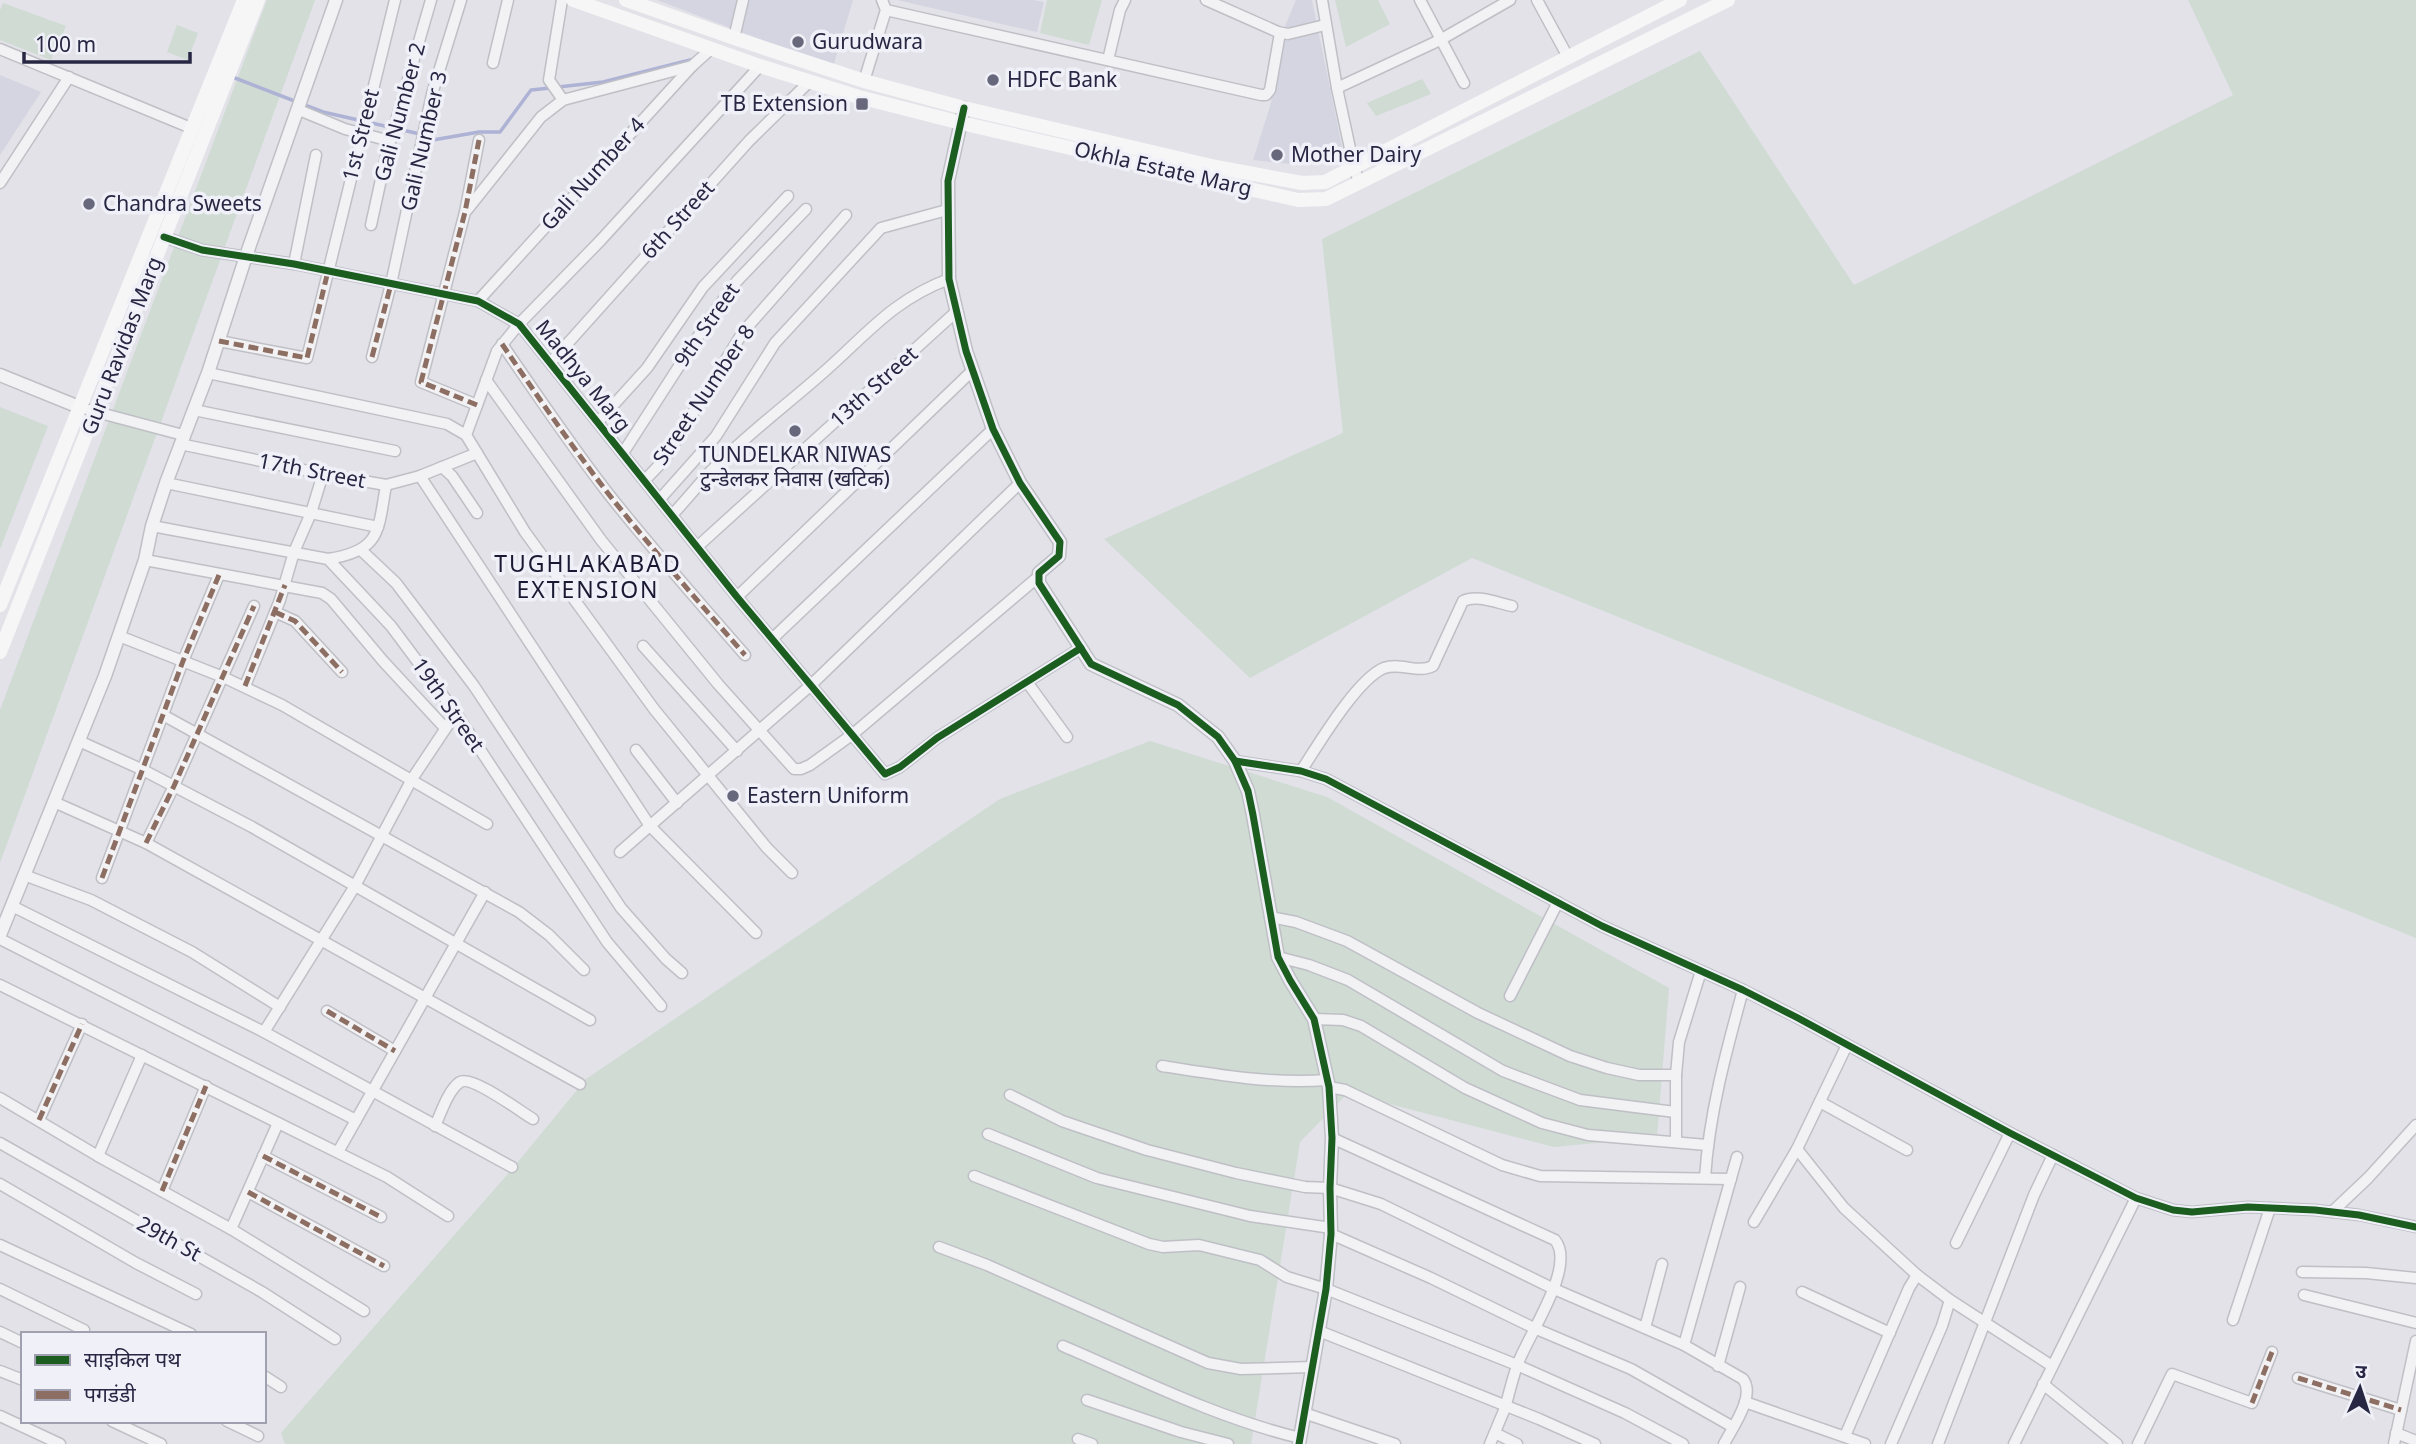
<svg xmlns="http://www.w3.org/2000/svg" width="2416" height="1444" viewBox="0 0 2416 1444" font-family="'Noto Sans','Noto Sans Devanagari',sans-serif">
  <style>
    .built { fill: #d5d5e1 }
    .green { fill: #cfdbd3 }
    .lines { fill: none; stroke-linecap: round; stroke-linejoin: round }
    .stream { stroke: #aeb3d6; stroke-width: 3.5 }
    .minor-casing { stroke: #bfbfc6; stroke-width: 13 }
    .tertiary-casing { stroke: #bfbfc6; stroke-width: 15 }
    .minor { stroke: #f2f2f4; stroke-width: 10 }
    .tertiary { stroke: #f2f2f4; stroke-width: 12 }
    .secondary { stroke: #f6f6f7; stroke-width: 14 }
    .quiet { stroke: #8d6e63; stroke-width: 5; stroke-dasharray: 10 5; stroke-linecap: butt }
    .cycleway-casing { stroke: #f0f0f8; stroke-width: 11 }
    .cycleway { stroke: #1b5e20; stroke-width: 7 }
    .poi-dot { fill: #68687d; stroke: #f0f0f8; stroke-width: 2.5 }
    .labels { text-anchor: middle; stroke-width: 7; stroke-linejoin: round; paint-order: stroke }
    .poi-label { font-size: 21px; fill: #272744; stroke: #f0f0f8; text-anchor: start }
    .street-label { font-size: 21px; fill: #272744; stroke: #f0f0f8 }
    .neighbourhood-label { font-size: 23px; letter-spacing: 2px; fill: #191934; stroke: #f0f0f8 }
  </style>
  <rect width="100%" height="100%" fill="#e2e2e8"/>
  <!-- built -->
  <g class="built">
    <path d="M657,0h196l-20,67z"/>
    <path d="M897,0h136l11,2 -7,30z"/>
    <path d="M1296,0h16l30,147 -40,18 -49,-5 18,-57 10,-67z"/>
    <path d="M0,75l41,17 -41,63z"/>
  </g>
  <!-- green -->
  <g class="green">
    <path d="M267,0h48l-315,863v-153z"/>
    <path d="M1047,0h55l-13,45 -49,-12z"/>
    <path d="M1335,0h43l12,24 -44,23z"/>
    <path d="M2188,0h228v938l-944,-380 -222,120 -146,-139 239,-106 -21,-194 378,-188 154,234 379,-190z"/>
    <path d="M3,3l63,23 -15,34 -51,-20v-30z"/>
    <path d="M177,25l21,8 -10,27 -21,-8z"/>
    <path d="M1422,79l9,15 -55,22 -9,-13z"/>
    <path d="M0,407l48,19 -48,123z"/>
    <path d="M1150,741l177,56 342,191 -12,149 -103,10 -206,-54 -48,49 -49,302h-966l-4,-11 232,-265 73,-89 414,-280z"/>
  </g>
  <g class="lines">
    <!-- stream -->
    <g class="stream">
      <path d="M235,78l88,34 97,22"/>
      <path d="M558,87l45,-5 91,-23"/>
      <path d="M427,137l6,3 46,-8h21l31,-42 19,-2"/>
    </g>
    <defs>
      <g id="minor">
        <path d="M562,0l-13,80 14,20"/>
        <path d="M1206,0l72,32 10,2 37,-9"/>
        <path d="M1322,0l15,88 17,79 5,15"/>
        <path d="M1420,0l44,83"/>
        <path d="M1537,0l31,57"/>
        <path d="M886,10l375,85h5l4,-5 10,-57"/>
        <path d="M734,38l9,-38"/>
        <path d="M0,49l191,79"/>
        <path d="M1108,60l12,-50 5,-10"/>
        <path d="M493,63l15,-63"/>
        <path d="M864,81l22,-71 -4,-10"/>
        <path d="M1337,88l103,-48 70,-40"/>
        <path d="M299,110l46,19 45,12"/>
        <path d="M0,183l69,-106"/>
        <path d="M467,210l74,-93 22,-17 129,-34"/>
        <path d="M371,225l16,-73 44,-152"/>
        <path d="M164,237l38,13 92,14 184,37 41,23 218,273 148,177 15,-7 37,-29 144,-90"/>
        <path d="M294,264l22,-109"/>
        <path d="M478,301l214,-235 19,-17"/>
        <path d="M219,341l88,17 88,-358"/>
        <path d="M502,344c34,50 68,100 105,148 44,56 91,109 138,163"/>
        <path d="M372,357l19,-73 41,-190 29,-94"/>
        <path d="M551,362l198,-221 60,-59"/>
        <path d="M208,373l239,51 19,11 59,97 129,177 113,139 25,25"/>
        <path d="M486,380l115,160 117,144 76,85h7l9,-4 43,-31 185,-157"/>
        <path d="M477,405l-56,-23 44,-170 14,-72"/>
        <path d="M89,410l94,25"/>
        <path d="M194,410l201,41"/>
        <path d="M598,422l49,-54 56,-81 85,-91"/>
        <path d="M466,435l31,-84 22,-27 81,-83 160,-175"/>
        <path d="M180,444l143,30 63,11 34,-9 57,-23"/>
        <path d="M623,453l89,-138 25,-34 69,-72"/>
        <path d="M442,467l10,9 25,37"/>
        <path d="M420,476l230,350 106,107"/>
        <path d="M645,480l19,-20 79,-128 103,-117"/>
        <path d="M166,483l212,44"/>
        <path d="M660,499l56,-63 59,-93 106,-115 66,-18"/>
        <path d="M673,514c13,-14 26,-30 39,-44 35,-36 76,-66 113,-99 43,-38 68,-71 124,-92"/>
        <path d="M152,526l176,33 63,67 65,87 151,229 54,64"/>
        <path d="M697,547l260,-236"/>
        <path d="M361,550l35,33 78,103 147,222 45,51 16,14"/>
        <path d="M328,559c53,-8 50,-28 58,-74"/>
        <path d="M145,560l177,33 9,6 52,62 62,67"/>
        <path d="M737,597l235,-226"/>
        <path d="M275,612l20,9 47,51"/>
        <path d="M119,636l104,41 59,28 205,119"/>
        <path d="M773,638l220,-209"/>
        <path d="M643,646l94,105"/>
        <path d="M1027,682l40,55"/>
        <path d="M245,686l35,-86 14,-48 17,-39 12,-39"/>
        <path d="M163,715l356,197 30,23 35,35"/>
        <path d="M79,741l64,29 109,57 338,193"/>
        <path d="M636,750l41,53"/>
        <path d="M1235,761l66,10 25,8 276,147 141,64 53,27 214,116 126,65 37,12 19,2 56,-5 67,3 44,5 57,12"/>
        <path d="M1301,771c17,-26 56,-92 83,-103 17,-6 33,6 49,-2l30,-65c14,-7 34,2 49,5"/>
        <path d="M54,802l92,41 434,241"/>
        <path d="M146,843l28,-57 80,-180"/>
        <path d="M620,852l191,-167 209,-202"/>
        <path d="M24,875l67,25 101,52 88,55"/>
        <path d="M102,878l81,-217 36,-86"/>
        <path d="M12,906l252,126 248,135"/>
        <path d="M1270,917l26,5 51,19 131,72 92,43 37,12 32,7h37"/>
        <path d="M0,939l356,181"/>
        <path d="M1278,957l31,8 39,15 155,91 29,11 48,18 95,12"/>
        <path d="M0,985l387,192 61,39"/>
        <path d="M1510,996l48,-94"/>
        <path d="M327,1011l68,40"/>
        <path d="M1314,1019l29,1 18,6 104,62 77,35 46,12 119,10"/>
        <path d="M264,1032l91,-146 57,-107 44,-66"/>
        <path d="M1162,1066c56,9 109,18 165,14"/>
        <path d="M1329,1087l16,3 157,75 38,11 191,3"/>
        <path d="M1010,1095l52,26 85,29 89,23 69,14 25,1 51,16 173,85 130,56 59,34c13,17 -11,49 -19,65"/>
        <path d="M0,1098l98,58 133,73 133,82"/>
        <path d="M1820,1102l87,48"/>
        <path d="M39,1120l43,-96"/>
        <path d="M435,1126c6,-13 13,-36 25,-44 12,-7 61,30 73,37"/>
        <path d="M988,1134l109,44 153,38 81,12"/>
        <path d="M1332,1138l223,102c22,27 -28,96 -38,126 -5,14 -8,28 -12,42 -5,12 -10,24 -15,36"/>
        <path d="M1676,1142v-67l3,-33 22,-71"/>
        <path d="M0,1143l262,149 73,47"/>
        <path d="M1797,1149l47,59 73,67 33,25 102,66"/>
        <path d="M338,1152l147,-260"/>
        <path d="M98,1156l44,-101"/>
        <path d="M263,1156l118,61"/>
        <path d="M974,1176l175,68 14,3 36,-2 61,15 27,17 39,12 191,76 108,48 58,31"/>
        <path d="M1705,1178c4,-64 21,-126 38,-188"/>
        <path d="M0,1184l136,79 60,31"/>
        <path d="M162,1191l44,-105"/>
        <path d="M248,1192l136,74"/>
        <path d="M2332,1212l36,-34 48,-53"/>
        <path d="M1754,1222l43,-73 50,-104"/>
        <path d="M231,1229l47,-106"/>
        <path d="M1331,1234l100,44 103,50 97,41 102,58"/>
        <path d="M1956,1243l54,-110"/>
        <path d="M0,1245l191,89"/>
        <path d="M939,1247l48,18 221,98 33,6 72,-2"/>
        <path d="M2302,1272l64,1 50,5"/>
        <path d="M0,1289l84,41"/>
        <path d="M1802,1292l88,41"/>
        <path d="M2304,1295l112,28"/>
        <path d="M2233,1320l37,-112"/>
        <path d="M1645,1328l17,-64"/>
        <path d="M1319,1331l220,88 56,25"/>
        <path d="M0,1332l23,11"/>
        <path d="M1684,1345l53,-188"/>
        <path d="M1063,1346c77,33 154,72 237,92"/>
        <path d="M1718,1366l22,-79"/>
        <path d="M0,1371l23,9"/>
        <path d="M264,1376l17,11"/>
        <path d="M2298,1378l103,32"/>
        <path d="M2043,1384l74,60"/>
        <path d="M1087,1400l94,32 47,12"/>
        <path d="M1745,1402l120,42"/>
        <path d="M1304,1413l91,31"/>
        <path d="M0,1416l60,28"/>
        <path d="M112,1421l49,23"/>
        <path d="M227,1421l31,15"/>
        <path d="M1495,1433l22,11"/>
        <path d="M2396,1433l20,8"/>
        <path d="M1845,1436l64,-148 8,-13"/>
        <path d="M1078,1439l14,5"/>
        <path d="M1891,1444l51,-118 8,-26"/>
        <path d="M1938,1444l96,-249 19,-40"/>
        <path d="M2014,1444l122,-246"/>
        <path d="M2138,1444l34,-70 80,29 20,-51"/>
        <path d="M2394,1444l22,-103"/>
      </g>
      <g id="tertiary">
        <path d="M964,108l-16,73 1,98 17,72 27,78 27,54 40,59 -1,14 -20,17v10l52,81 87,41 40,32 17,24 13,30 5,24 25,142 12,23 24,39 15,68 3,51 -2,50 1,46 -5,55 -27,155"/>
        <path d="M0,375l79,32"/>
        <path d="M0,935l105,-259 40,-116 7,-34 14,-43 42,-110 38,-117 90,-256"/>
      </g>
    </defs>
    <!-- minor casing -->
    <use href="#minor" class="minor-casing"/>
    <!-- tertiary casing -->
    <use href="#tertiary" class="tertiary-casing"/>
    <!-- minor -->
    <use href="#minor" class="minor"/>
    <!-- tertiary -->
    <use href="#tertiary" class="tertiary"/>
    <!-- secondary -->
    <g class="secondary">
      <path d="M573,0l187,66 99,31 102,26 337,77 28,-1 402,-199"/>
      <path d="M626,0l108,38 130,43 100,27 252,59 86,16 23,-1 355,-182"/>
      <path d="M0,605l244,-605"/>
      <path d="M0,652l258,-652"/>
    </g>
    <!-- quiet -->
    <g class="quiet">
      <path d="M219,341l88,17 21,-87"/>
      <path d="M502,344c34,50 68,100 105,148 44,56 91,109 138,163"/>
      <path d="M372,357l19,-73"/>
      <path d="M477,405l-56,-23 44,-170 14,-72"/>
      <path d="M275,612l20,9 47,51"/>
      <path d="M245,686l40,-101"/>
      <path d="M146,843l28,-57 80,-180"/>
      <path d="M102,878l81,-217 36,-86"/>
      <path d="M327,1011l68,40"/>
      <path d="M39,1120l43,-96"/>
      <path d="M263,1156l118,61"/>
      <path d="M162,1191l44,-105"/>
      <path d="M248,1192l136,74"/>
      <path d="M2298,1378l103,32"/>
      <path d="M2252,1403l20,-51"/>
    </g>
    <defs>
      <g id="cycleway">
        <path d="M964,108l-16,73 1,98 17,72 27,78 27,54 40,59 -1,14 -20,17v10l52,81 87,41 40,32 17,24 13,30 5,24 25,142 12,23 24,39 15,68 3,51 -2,50 1,46 -5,55 -27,155"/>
        <path d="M164,237l38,13 92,14 184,37 41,23 218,273 148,177 15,-7 37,-29 144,-90"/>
        <path d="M1235,761l66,10 25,8 276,147 141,64 53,27 214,116 126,65 37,12 19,2 56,-5 67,3 44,5 57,12"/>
      </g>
    </defs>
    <!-- cycleway casing -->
    <use href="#cycleway" class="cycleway-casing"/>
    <!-- cycleway -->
    <use href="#cycleway" class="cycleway"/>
  </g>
  <!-- markers -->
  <g class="poi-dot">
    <circle cx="798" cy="42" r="7"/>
    <circle cx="993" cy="80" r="7"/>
    <rect x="855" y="97" width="14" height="14" rx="3.5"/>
    <circle cx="1277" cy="155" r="7"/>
    <circle cx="89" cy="204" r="7"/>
    <circle cx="795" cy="431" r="7"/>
    <circle cx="733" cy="796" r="7"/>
  </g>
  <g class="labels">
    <!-- poi labels -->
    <g class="poi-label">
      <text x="812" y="49">Gurudwara</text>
      <text x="1007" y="87">HDFC Bank</text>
      <text x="848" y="111" text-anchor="end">TB Extension</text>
      <text x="1291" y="162">Mother Dairy</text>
      <text x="103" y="211">Chandra Sweets</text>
      <text x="795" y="462" text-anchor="middle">TUNDELKAR NIWAS<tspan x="795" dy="24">टुन्डेलकर निवास (खटिक)</tspan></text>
      <text x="747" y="803">Eastern Uniform</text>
    </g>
    <!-- street labels -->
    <g class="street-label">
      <text transform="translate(400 112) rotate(-75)" y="7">Gali Number 2</text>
      <text transform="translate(361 135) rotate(-76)" y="7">1st Street</text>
      <text transform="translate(424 141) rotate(-77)" y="7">Gali Number 3</text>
      <text transform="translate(1163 169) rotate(13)" y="7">Okhla Estate Marg</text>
      <text transform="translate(593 174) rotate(-48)" y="7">Gali Number 4</text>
      <text transform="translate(678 220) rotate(-48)" y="7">6th Street</text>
      <text transform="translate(707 325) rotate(-55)" y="7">9th Street</text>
      <text transform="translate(122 346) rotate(-69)" y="7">Guru Ravidas Marg</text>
      <text transform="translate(583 376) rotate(51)" y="7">Madhya Marg</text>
      <text transform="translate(874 387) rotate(-42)" y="7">13th Street</text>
      <text transform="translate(704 395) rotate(-56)" y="7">Street Number 8</text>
      <text transform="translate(312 471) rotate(11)" y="7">17th Street</text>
      <text transform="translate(448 705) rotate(55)" y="7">19th Street</text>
      <text transform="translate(169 1239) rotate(29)" y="7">29th St</text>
    </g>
    <!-- neighbourhood labels -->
    <g class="neighbourhood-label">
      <text x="588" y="572">TUGHLAKABAD<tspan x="588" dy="26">EXTENSION</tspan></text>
    </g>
  </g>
  <!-- legend -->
  <rect x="21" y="1332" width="245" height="91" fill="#f0f0f8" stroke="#a0a0b0" stroke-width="2"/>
  <rect x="35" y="1355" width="35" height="10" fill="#1b5e20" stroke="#a0a0b0" stroke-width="2"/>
  <text x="84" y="1367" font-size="21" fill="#272744">साइकिल पथ</text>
  <rect x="35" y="1390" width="35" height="10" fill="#8d6e63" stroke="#a0a0b0" stroke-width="2"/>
  <text x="84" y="1402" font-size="21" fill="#272744">पगडंडी</text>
  <!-- north arrow -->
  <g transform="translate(2360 1388) rotate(3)" stroke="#f0f0f8" stroke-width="5" paint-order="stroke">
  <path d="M0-5L12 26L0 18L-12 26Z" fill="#272744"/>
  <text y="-10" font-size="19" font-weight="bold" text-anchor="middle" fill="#272744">उ</text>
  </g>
  <!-- scale -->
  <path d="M24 52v10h166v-10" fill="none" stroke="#272744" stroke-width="3.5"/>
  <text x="35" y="52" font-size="21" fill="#272744" stroke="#f0f0f8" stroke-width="5" paint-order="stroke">100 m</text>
</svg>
